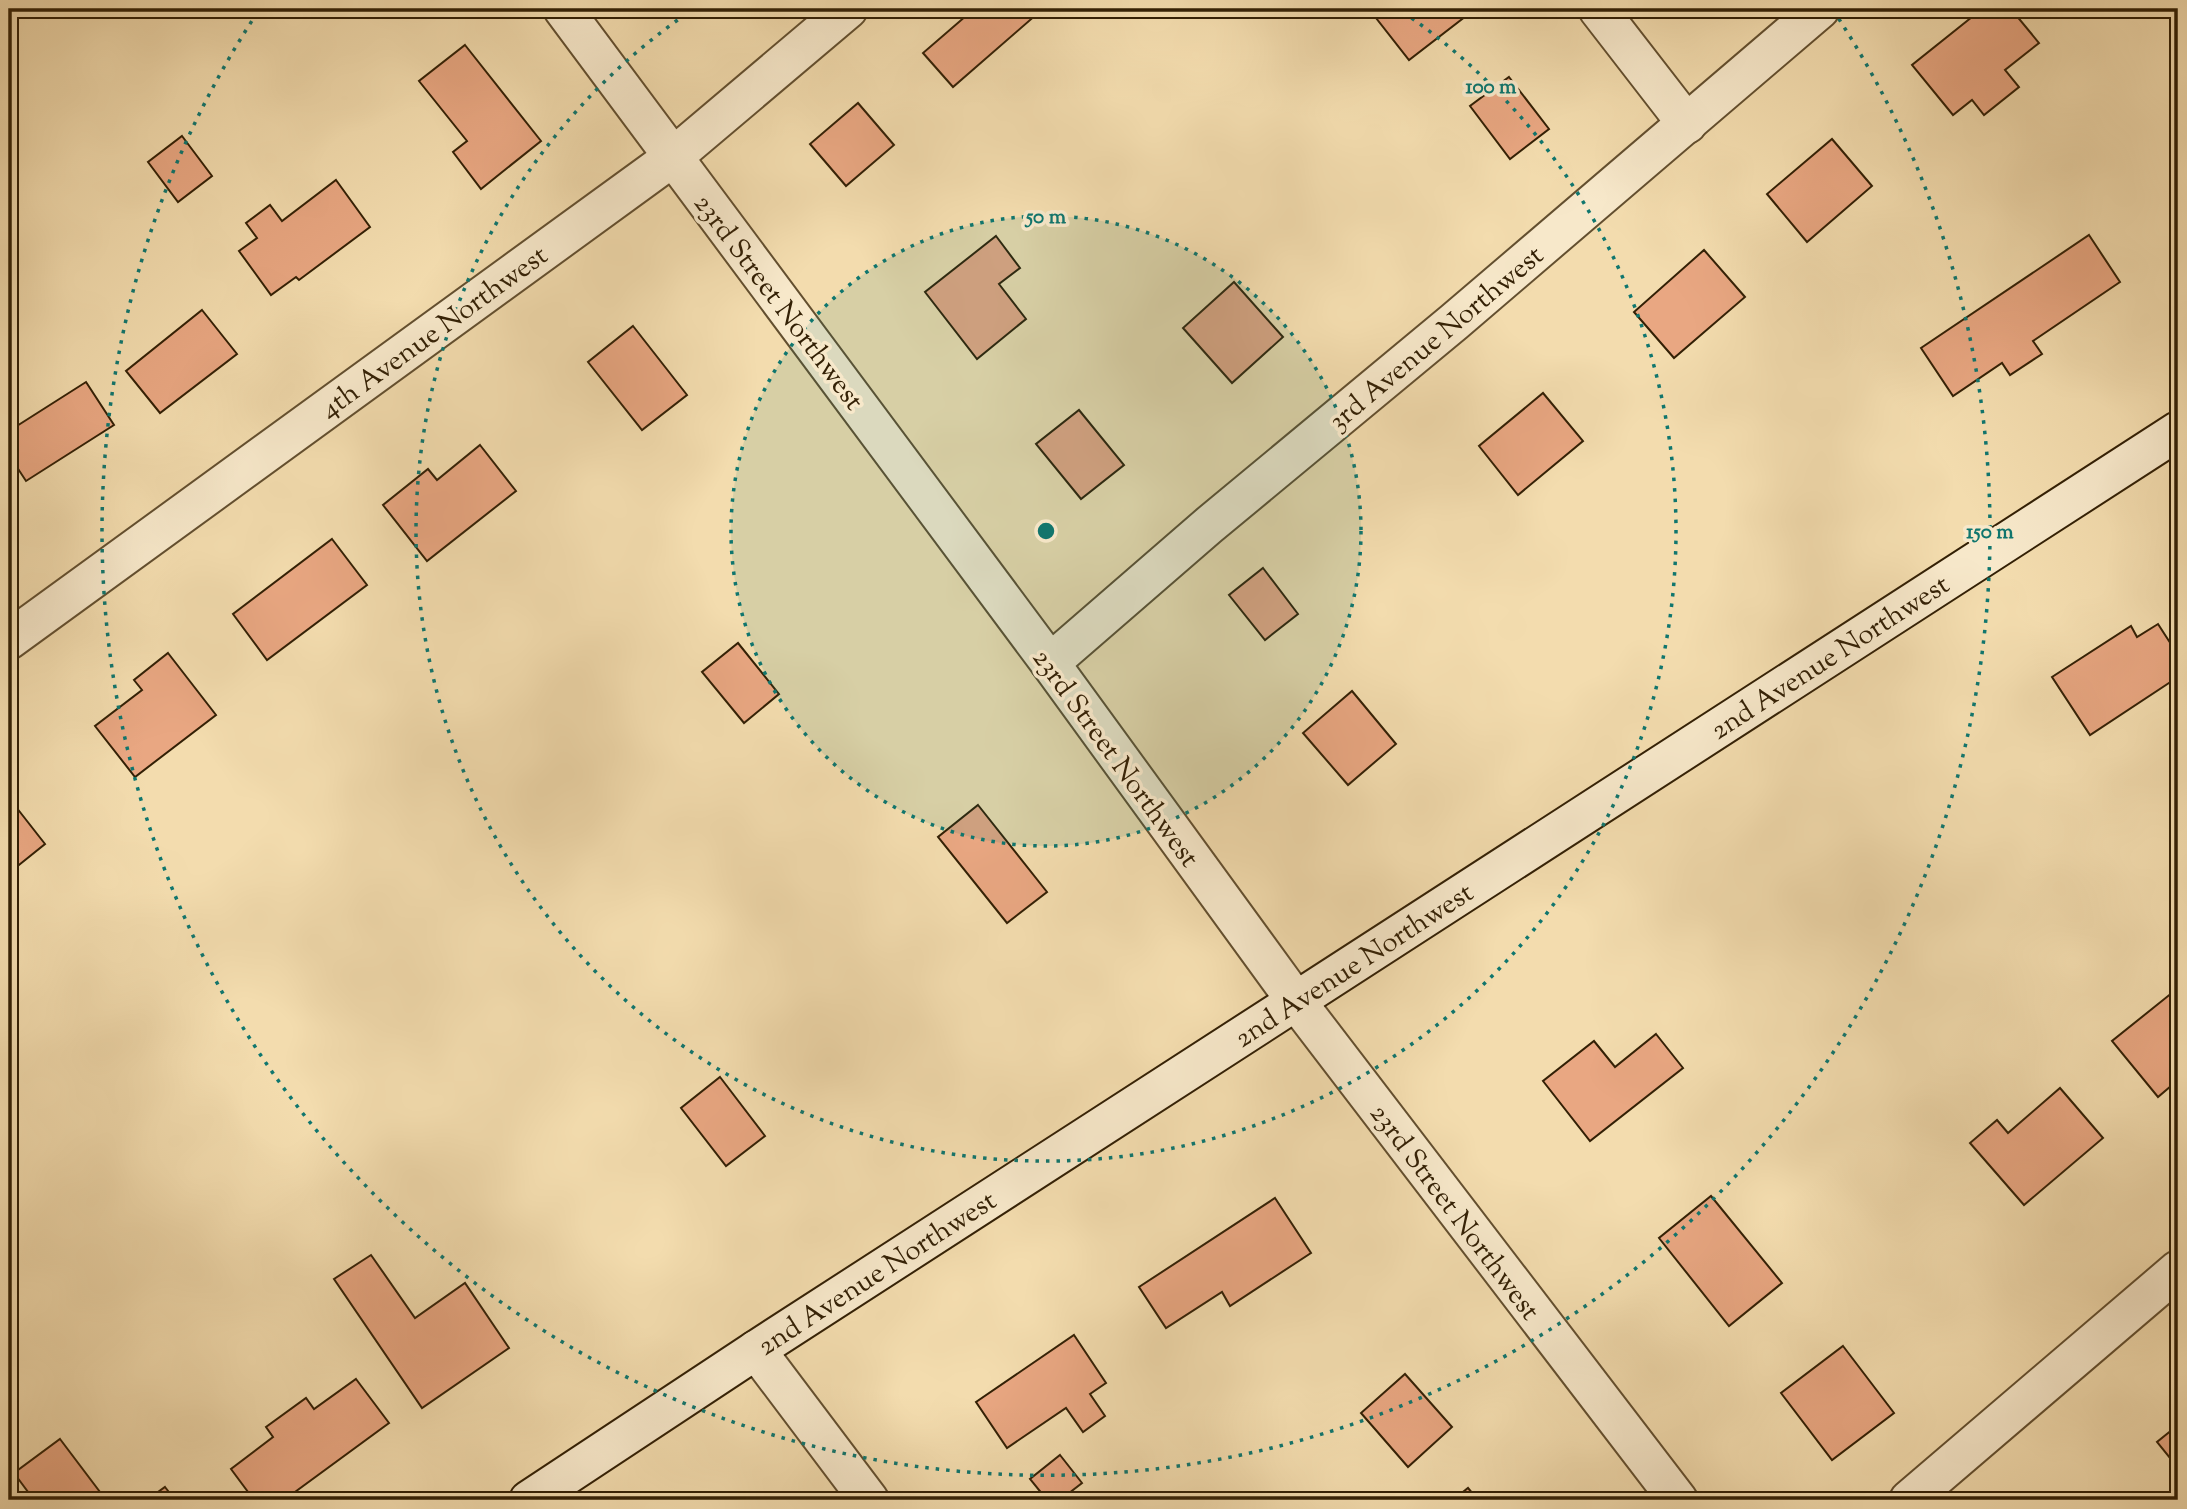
<svg xmlns="http://www.w3.org/2000/svg" width="2187" height="1509" viewBox="0 0 2187 1509" font-family="'Sorts Mill Goudy',serif">
  <style>
    .building { fill: #e9a782; stroke: #332005; stroke-width: 2 }
    .lines { fill: none; stroke-linecap: round; stroke-linejoin: round }
    .minor-casing { stroke: #634f2f; stroke-width: 42 }
    .secondary-casing { stroke: #332005; stroke-width: 42 }
    .minor { stroke: #f7e8ca; stroke-width: 38 }
    .secondary { stroke: #f7e8ca; stroke-width: 38 }
    .ring { fill: none; stroke: #0f766e; stroke-width: 3.5; stroke-dasharray: 3.5 7 }
    .labels { text-anchor: middle; stroke-width: 7; stroke-linejoin: round; paint-order: stroke }
    .street-label { font-size: 28px; fill: #332005; stroke: #f7e8ca }
    .centre { fill: #0f766e; stroke: #f7e8ca; stroke-width: 3.5 }
    .ring-label { font-size: 21px; text-anchor: middle; font-weight: bold; fill: #0f766e; stroke: #f7e8ca; stroke-width: 7; stroke-linejoin: round; paint-order: stroke }
  </style>
  <rect width="100%" height="100%" fill="#f3dcae"/>
  <filter id="stains"><feTurbulence type="fractalNoise" baseFrequency=".00286" numOctaves="4"/><feColorMatrix values="0 0 0 0 .2 0 0 0 0 .09 0 0 0 0 .02 0 0 0 .5 -.17"/></filter>
  <radialGradient id="worn" r=".72"><stop offset=".6" stop-color="#630" stop-opacity="0"/><stop offset="1" stop-color="#630" stop-opacity=".3"/></radialGradient>
  <!-- building -->
  <g class="building">
    <path d="M974,9h58l5,5 -84,73 -30,-34z"/>
    <path d="M1369,9h92l5,7 -57,44z"/>
    <path d="M1982,9h29l28,34 -34,27 14,17 -35,28 -12,-15 -19,15 -41,-50z"/>
    <path d="M465,45l76,96 -60,48 -28,-37 14,-11 -48,-60z"/>
    <path d="M1509,77l40,52 -39,30 -40,-53z"/>
    <path d="M858,103l36,42 -48,41 -36,-42z"/>
    <path d="M182,136l30,40 -34,26 -30,-40z"/>
    <path d="M1832,139l40,47 -65,56 -40,-48z"/>
    <path d="M336,180l34,47 -71,53 -3,-3 -25,18 -32,-44 18,-13 -11,-15 24,-18 12,16z"/>
    <path d="M2089,235l31,47 -87,59 9,13 -32,21 -8,-12 -49,33 -32,-48z"/>
    <path d="M996,236l24,32 -21,16 27,35 -49,40 -52,-67z"/>
    <path d="M1704,250l41,47 -71,61 -40,-46z"/>
    <path d="M1234,282l49,55 -51,46 -49,-55z"/>
    <path d="M202,310l35,44 -77,59 -34,-42z"/>
    <path d="M633,326l54,69 -45,35 -54,-68z"/>
    <path d="M86,382l28,43 -88,56 -17,-26v-24z"/>
    <path d="M1543,393l40,48 -65,54 -39,-49z"/>
    <path d="M1079,410l45,55 -43,34 -45,-55z"/>
    <path d="M480,445l36,46 -89,70 -44,-56 45,-36 9,11z"/>
    <path d="M332,539l35,46 -100,75 -34,-46z"/>
    <path d="M1263,568l35,46 -33,26 -36,-45z"/>
    <path d="M2158,624l20,31v22l-88,58 -38,-58 79,-51 6,11z"/>
    <path d="M738,643l41,51 -35,29 -42,-51z"/>
    <path d="M168,653l48,62 -81,62 -40,-51 47,-36 -8,-10z"/>
    <path d="M1352,691l44,53 -48,41 -45,-52z"/>
    <path d="M9,798l36,46 -36,29z"/>
    <path d="M978,805l69,87 -40,31 -69,-86z"/>
    <path d="M2178,988v92l-20,17 -46,-56z"/>
    <path d="M1656,1034l27,34 -93,73 -47,-60 51,-40 21,26z"/>
    <path d="M720,1077l45,59 -39,30 -45,-58z"/>
    <path d="M2060,1088l43,50 -79,67 -54,-62 27,-23 11,13z"/>
    <path d="M1711,1196l71,87 -53,43 -70,-88z"/>
    <path d="M1275,1198l36,55 -81,53 -8,-14 -56,36 -27,-41z"/>
    <path d="M371,1255l44,63 50,-35 44,65 -87,60 -88,-129z"/>
    <path d="M1074,1335l32,48 -16,11 15,22 -22,16 -17,-24 -59,40 -31,-46z"/>
    <path d="M1843,1346l51,67 -62,47 -51,-67z"/>
    <path d="M1405,1374l47,53 -44,40 -47,-54z"/>
    <path d="M356,1379l33,44 -105,77h-30l-23,-31 42,-32 -7,-10 40,-29 8,11z"/>
    <path d="M2178,1425v43l-21,-26z"/>
    <path d="M60,1439l46,61h-72l-20,-27z"/>
    <path d="M1060,1455l22,28 -22,17h-13l-17,-21z"/>
    <path d="M165,1487l10,13h-28z"/>
    <path d="M1468,1488l10,12h-25z"/>
  </g>
  <g class="lines">
    <defs>
      <g id="minor">
        <path d="M563,9l487,654 246,338 382,499"/>
        <path d="M1598,9l89,115"/>
        <path d="M9,640l664,-483 175,-148"/>
        <path d="M1050,663l158,-137 246,-204 366,-313"/>
        <path d="M756,1350l113,150"/>
        <path d="M1909,1500l269,-230"/>
      </g>
      <path id="secondary" d="M529,1500l227,-150 1422,-919"/>
    </defs>
    <!-- minor casing -->
    <use href="#minor" class="minor-casing"/>
    <!-- secondary casing -->
    <use href="#secondary" class="secondary-casing"/>
    <!-- minor -->
    <use href="#minor" class="minor"/>
    <!-- secondary -->
    <use href="#secondary" class="secondary"/>
  </g>
  <!-- distance rings -->
  <circle cx="1046" cy="531" r="315" fill="#0f766e" fill-opacity=".12"/>
  <g class="ring">
    <circle cx="1046" cy="531" r="315"/>
    <path d="M1403 12A630 630 0 1 1 689 12"/>
    <path d="M1833 10A944 944 0 1 1 259 10"/>
  </g>
  <g class="labels">
    <!-- street labels -->
    <g class="street-label">
      <text transform="translate(780 301) rotate(53)" y="10">23rd Street Northwest</text>
      <text transform="translate(433 331) rotate(-36)" y="10">4th Avenue Northwest</text>
      <text transform="translate(1435 337) rotate(-40)" y="10">3rd Avenue Northwest</text>
      <text transform="translate(1829 656) rotate(-33)" y="10">2nd Avenue Northwest</text>
      <text transform="translate(1117 757) rotate(54)" y="10">23rd Street Northwest</text>
      <text transform="translate(1353 964) rotate(-33)" y="10">2nd Avenue Northwest</text>
      <text transform="translate(1456 1211) rotate(53)" y="10">23rd Street Northwest</text>
      <text transform="translate(876 1272) rotate(-33)" y="10">2nd Avenue Northwest</text>
    </g>
  </g>
  <circle cx="1046" cy="531" r="10" class="centre"/>
  <g class="ring-label">
    <text x="1491" y="93">100 m</text>
    <text x="1046" y="223">50 m</text>
    <text x="1990" y="538">150 m</text>
  </g>
  <!-- margin -->
  <rect width="2187" height="1509" fill="none" stroke="#f3dcae" stroke-width="35"/>
  <rect x="10" y="10" width="2166" height="1488" fill="none" stroke="#332005" stroke-width="3.5"/>
  <rect x="18" y="18" width="2152" height="1474" fill="none" stroke="#332005" stroke-width="2"/>
  <rect width="100%" height="100%" filter="url(#stains)"/>
  <rect width="100%" height="100%" fill="url(#worn)"/>
</svg>
